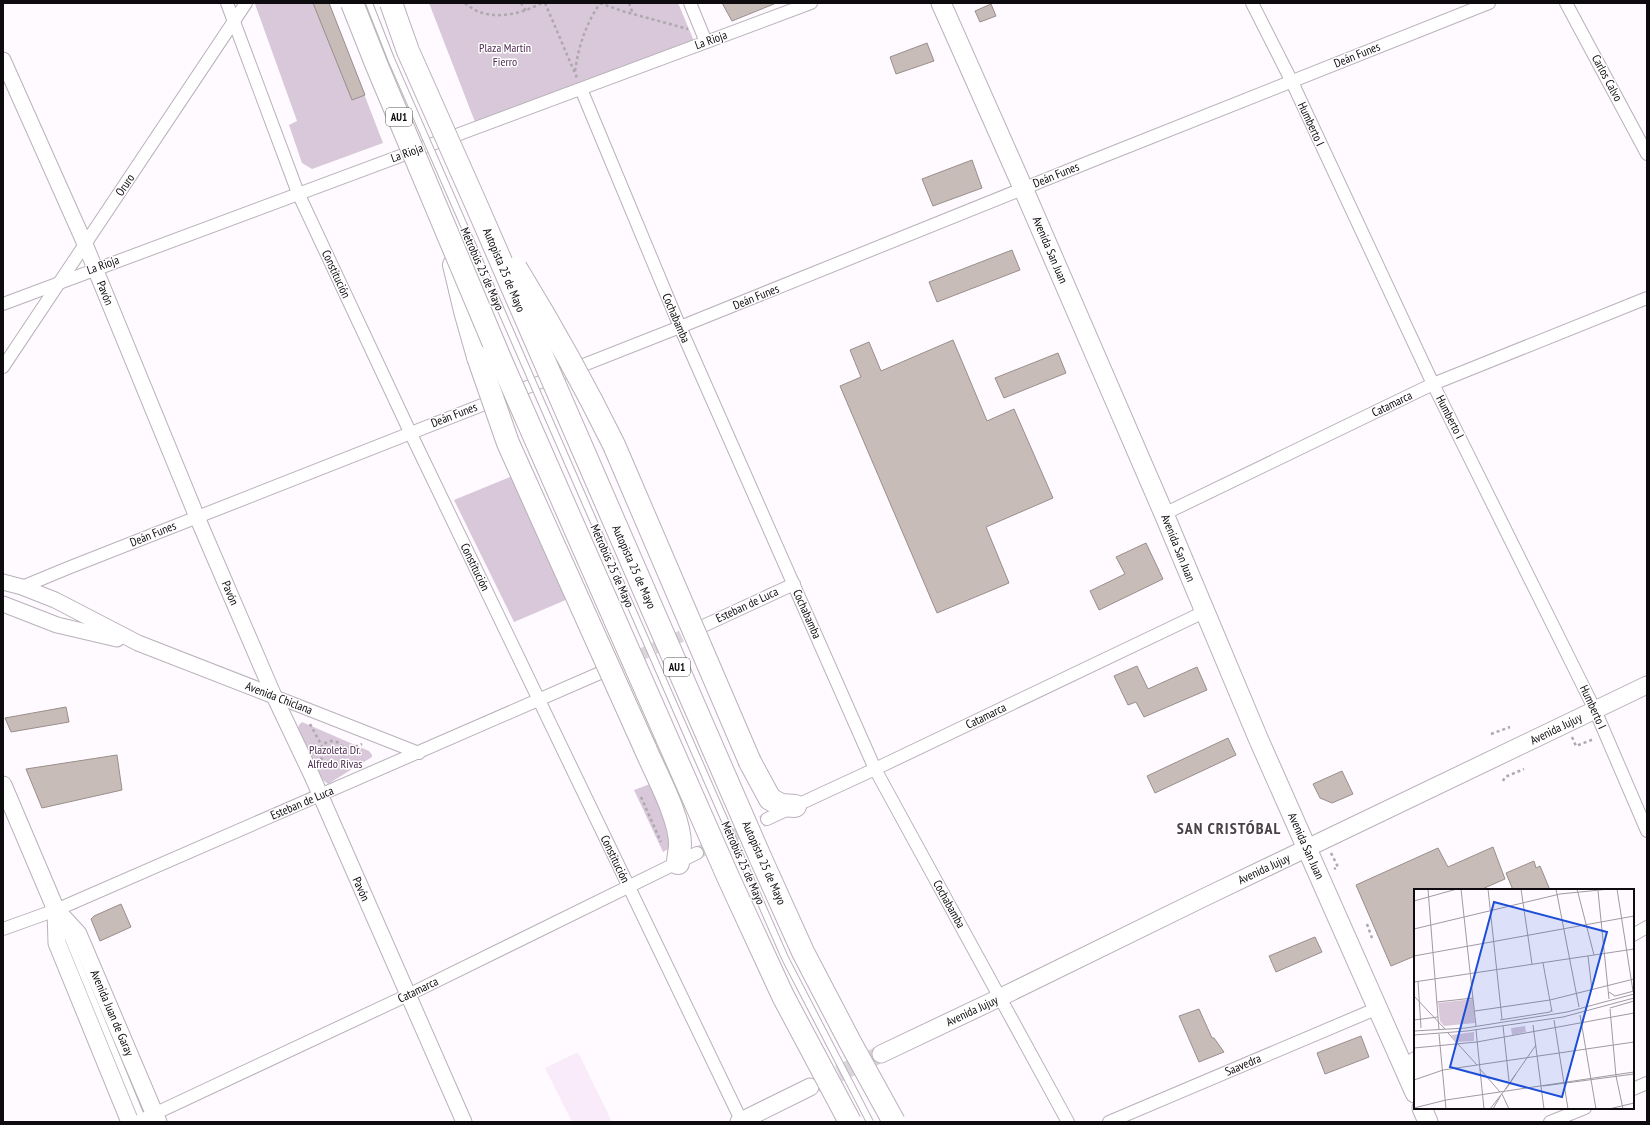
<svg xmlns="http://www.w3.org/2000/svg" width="1650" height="1125" viewBox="0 0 1650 1125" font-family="'PT Sans Narrow',sans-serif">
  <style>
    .built { fill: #f9ebf9 }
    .green { fill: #d8c8d9 }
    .building { fill: #c8bcb9; stroke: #998e8a }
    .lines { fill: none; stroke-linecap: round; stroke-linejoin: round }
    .minor-tunnel { stroke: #dbd6db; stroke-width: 12; stroke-dasharray: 12 6; stroke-linecap: butt }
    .secondary-tunnel { stroke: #dbd6db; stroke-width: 17; stroke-dasharray: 17 8; stroke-linecap: butt }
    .service-casing { stroke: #b9b1b9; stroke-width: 8 }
    .minor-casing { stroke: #b9b1b9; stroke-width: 14 }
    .tertiary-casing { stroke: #b9b1b9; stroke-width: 17 }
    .secondary-casing { stroke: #b9b1b9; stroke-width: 19 }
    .primary-casing { stroke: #b9b1b9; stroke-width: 21 }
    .motorway-casing { stroke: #b9b1b9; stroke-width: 24 }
    .path { stroke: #ada9ad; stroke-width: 2.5; stroke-dasharray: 3 3; stroke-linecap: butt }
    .service { stroke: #fff; stroke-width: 6 }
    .minor { stroke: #fff; stroke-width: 12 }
    .tertiary { stroke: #fff; stroke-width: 15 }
    .secondary { stroke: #fff; stroke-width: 17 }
    .primary { stroke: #fff; stroke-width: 19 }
    .motorway { stroke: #fff; stroke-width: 22 }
    .service-bridge-casing { stroke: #b9b1b9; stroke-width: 8; stroke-linecap: butt }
    .motorway-bridge-casing { stroke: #b9b1b9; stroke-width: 24; stroke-linecap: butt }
    .service-bridge { stroke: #fff; stroke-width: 6 }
    .motorway-bridge { stroke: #fff; stroke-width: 22 }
    .labels { text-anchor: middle; stroke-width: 3; stroke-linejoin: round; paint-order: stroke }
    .shield { fill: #fff; stroke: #565456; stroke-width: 1 }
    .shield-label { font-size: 11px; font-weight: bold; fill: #0e0b0e }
    .street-label { font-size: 12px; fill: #0e0b0e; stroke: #fff }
    .park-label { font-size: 12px; fill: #4e2b50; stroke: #fff }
    .district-label { font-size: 16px; font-weight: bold; letter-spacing: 1px; fill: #484148; stroke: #fff }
    .inset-road { fill: none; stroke: #9f9a9f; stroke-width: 1 }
    .view { fill: #1d4ed8; fill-opacity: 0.15; stroke: #1d4ed8; stroke-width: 2 }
    .inset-edge { fill: none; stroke: #0e0b0e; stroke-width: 2 }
  </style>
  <rect width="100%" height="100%" fill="#fffaff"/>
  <!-- built -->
  <path class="built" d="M578,1052l34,70h-40l-27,-54z"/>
  <!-- green -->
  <g class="green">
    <path d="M256,3h73l54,140 -71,26 -10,-6 -13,-38 8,-4 -42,-117z"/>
    <path d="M429,3h249l16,38 -219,81z"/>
    <path d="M517,474l51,125 -54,23 -60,-122z"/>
    <path d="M302,722l67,29 3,4v2l-44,27 -5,-4 -25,-52 1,-3z"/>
    <path d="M650,784l21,43 -1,21 -7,4 -29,-62z"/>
  </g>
  <!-- building -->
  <g class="building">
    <path d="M313,3h16l36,92 -13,5z"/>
    <path d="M722,3h52v1l-42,17z"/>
    <path d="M991,4l5,12 -16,6 -5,-11z"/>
    <path d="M927,43l7,18 -38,13 -6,-17z"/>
    <path d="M972,160l10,28 -49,18 -11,-27z"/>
    <path d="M1012,250l8,20 -83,32 -8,-20z"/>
    <path d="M953,340l34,81 27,-12 39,89 -67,29 23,56 -72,30 -97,-227 21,-9 -11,-27 19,-8 12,29z"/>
    <path d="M1058,353l8,20 -62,25 -9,-20z"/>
    <path d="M1146,543l17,36 -64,31 -9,-19 35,-17 -9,-17z"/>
    <path d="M1137,666l11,23 49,-22 10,23 -63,27 -8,-15 -8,3 -14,-29z"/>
    <path d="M66,707l3,15 -58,10 -6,-14z"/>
    <path d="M1228,738l8,17 -81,38 -8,-17z"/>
    <path d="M117,755l5,35 -80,18 -16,-39z"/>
    <path d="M1342,771l11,23 -21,9 -12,-5 -7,-14z"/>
    <path d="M1493,847l12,32 -25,11h-65v66l-24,10 -35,-81 82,-37 10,19z"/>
    <path d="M1534,861l2,7 4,-2 10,24h-37l-7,-17z"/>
    <path d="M121,904l10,23 -31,14 -9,-22 3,-3z"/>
    <path d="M1315,937l7,15 -46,20 -7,-16z"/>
    <path d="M1199,1009l13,29h2l10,14 -25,10 -20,-46z"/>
    <path d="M1361,1036l8,21 -44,17 -8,-21z"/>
  </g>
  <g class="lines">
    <!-- minor-tunnel -->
    <g class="minor-tunnel">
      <path d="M605,671l92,-42"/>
      <path d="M697,853l70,-34"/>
    </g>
    <!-- secondary-tunnel -->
    <path class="secondary-tunnel" d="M816,1084l65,-30"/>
    <defs>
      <path id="service" d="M63,926l80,195"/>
      <g id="minor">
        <path d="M227,3l71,190 112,239 332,690"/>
        <path d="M690,3l16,39"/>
        <path d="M1252,3l40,79 141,302 162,326 52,121"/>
        <path d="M1566,3l81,151"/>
        <path d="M581,89l99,238 195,442 193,353"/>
        <path d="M3,304l808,-301"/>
        <path d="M3,367l243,-364"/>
        <path d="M1164,514l269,-130 214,-86"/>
        <path d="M22,587l46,-19 612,-241 414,-167 395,-157"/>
        <path d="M701,627l93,-43"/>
        <path d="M274,696l145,57"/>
        <path d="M767,819l108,-50 329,-157"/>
        <path d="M3,929l53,-19 544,-237"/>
        <path d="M1633,935l14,-8"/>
        <path d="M1403,1065l12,-7"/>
        <path d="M1633,1089l14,-6"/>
        <path d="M137,1122l271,-127 289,-142"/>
        <path d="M1109,1122l269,-114"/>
        <path d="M1550,1122l35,-14"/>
      </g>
      <g id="tertiary">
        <path d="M3,60l82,184 112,273 77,179 38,80 152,346"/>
        <path d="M3,582l19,5 33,13 83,43 136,53"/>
        <path d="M3,604l54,21 60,14"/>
      </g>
      <g id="secondary">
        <path d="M3,785l53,125 22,24 80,188"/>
        <path d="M56,910l1,33 73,179"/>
        <path d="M881,1054l120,-57 202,-99 444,-213"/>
        <path d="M739,1122l71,-35"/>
      </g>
      <g id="primary">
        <path d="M941,3l82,185 141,326 94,224 157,355"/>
        <path d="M1422,1108l6,14"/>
      </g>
      <g id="motorway">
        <path d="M454,265l11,46 13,46"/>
        <path d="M645,748c11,26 35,69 35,96 0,7 -2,13 -2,19"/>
        <path d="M750,762l20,37 11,6 14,1"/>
      </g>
    </defs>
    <!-- service casing -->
    <use href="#service" class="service-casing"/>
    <!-- minor casing -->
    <use href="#minor" class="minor-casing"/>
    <!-- tertiary casing -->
    <use href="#tertiary" class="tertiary-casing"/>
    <!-- secondary casing -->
    <use href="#secondary" class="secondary-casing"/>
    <!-- primary casing -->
    <use href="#primary" class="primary-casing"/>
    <!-- motorway casing -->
    <use href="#motorway" class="motorway-casing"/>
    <!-- path -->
    <g class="path">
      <path d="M465,3c22,20 54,12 77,0"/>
      <path d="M521,3l5,8"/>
      <path d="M545,3l32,75"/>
      <path d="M600,3l22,8 66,18"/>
      <path d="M629,3l4,11"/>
      <path d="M575,71c4,-26 10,-45 25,-68"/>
      <path d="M310,724l12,22"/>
      <path d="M1491,734l19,-7"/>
      <path d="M1572,737l4,9 18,-7"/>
      <circle cx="332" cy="753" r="12"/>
      <path d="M344,751l18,-7"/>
      <path d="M1503,781l2,-4 19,-8"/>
      <path d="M641,797l20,45"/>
      <path d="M1331,853l7,14 -4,2"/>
      <path d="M1367,924l6,17"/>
    </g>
    <!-- service -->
    <use href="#service" class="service"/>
    <!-- minor -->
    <use href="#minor" class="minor"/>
    <!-- tertiary -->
    <use href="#tertiary" class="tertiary"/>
    <!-- secondary -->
    <use href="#secondary" class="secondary"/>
    <!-- primary -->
    <use href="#primary" class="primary"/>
    <!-- motorway -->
    <use href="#motorway" class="motorway"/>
    <defs>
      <path id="service-bridge" d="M369,3l22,56 394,899 85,164"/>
      <g id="motorway-bridge">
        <path d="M352,3l25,63 125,297 227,516 54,117 67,126"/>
        <path d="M391,3l17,48 68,153 285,655 42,93 47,90 44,80"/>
        <path d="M516,268c35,57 68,116 98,177l136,317"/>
        <path d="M478,357l30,86 137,305"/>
      </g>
    </defs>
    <!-- service-bridge casing -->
    <use href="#service-bridge" class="service-bridge-casing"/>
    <!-- motorway-bridge casing -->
    <use href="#motorway-bridge" class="motorway-bridge-casing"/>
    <!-- service-bridge -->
    <use href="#service-bridge" class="service-bridge"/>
    <!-- motorway-bridge -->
    <use href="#motorway-bridge" class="motorway-bridge"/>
  </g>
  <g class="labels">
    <!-- shield labels -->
    <g class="shield">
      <rect x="386" y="108" width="26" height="18" rx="3"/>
      <rect x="664" y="658" width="26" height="18" rx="3"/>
    </g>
    <g class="shield-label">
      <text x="399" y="121">AU1</text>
      <text x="677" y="671">AU1</text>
    </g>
    <!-- street labels -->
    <g class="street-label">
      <text transform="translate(711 40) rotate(-20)" y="4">La Rioja</text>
      <text transform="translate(1357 55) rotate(-22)" y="4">Deán Funes</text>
      <text transform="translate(1607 78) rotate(62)" y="4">Carlos Calvo</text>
      <text transform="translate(1311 124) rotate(65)" y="4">Humberto I</text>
      <text transform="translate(407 153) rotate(-20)" y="4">La Rioja</text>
      <text transform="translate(1056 175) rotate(-22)" y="4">Deán Funes</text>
      <text transform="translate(125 185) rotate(-56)" y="4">Oruro</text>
      <text transform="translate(1050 250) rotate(67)" y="4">Avenida San Juan</text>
      <text transform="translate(103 265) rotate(-20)" y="4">La Rioja</text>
      <text transform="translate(482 269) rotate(66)" y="4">Metrobús 25 de Mayo</text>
      <text transform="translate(504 270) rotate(67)" y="4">Autopista 25 de Mayo</text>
      <text transform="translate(336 274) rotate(65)" y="4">Constitución</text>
      <text transform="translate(105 293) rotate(68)" y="4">Pavón</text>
      <text transform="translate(756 297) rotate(-22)" y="4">Deán Funes</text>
      <text transform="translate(676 318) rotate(67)" y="4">Cochabamba</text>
      <text transform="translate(1392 404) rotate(-26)" y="4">Catamarca</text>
      <text transform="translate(454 415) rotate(-21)" y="4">Deán Funes</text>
      <text transform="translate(1450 417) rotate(63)" y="4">Humberto I</text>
      <text transform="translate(153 534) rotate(-22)" y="4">Deán Funes</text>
      <text transform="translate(1178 548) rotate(68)" y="4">Avenida San Juan</text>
      <text transform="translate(612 566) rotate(66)" y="4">Metrobús 25 de Mayo</text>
      <text transform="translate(475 567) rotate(64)" y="4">Constitución</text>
      <text transform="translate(634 567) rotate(66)" y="4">Autopista 25 de Mayo</text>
      <text transform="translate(230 593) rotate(67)" y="4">Pavón</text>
      <text transform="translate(747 605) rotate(-25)" y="4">Esteban de Luca</text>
      <text transform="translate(807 614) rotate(66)" y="4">Cochabamba</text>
      <text transform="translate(279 698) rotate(21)" y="4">Avenida Chiclana</text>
      <text transform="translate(1593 707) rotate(65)" y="4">Humberto I</text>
      <text transform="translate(986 716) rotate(-26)" y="4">Catamarca</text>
      <text transform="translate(1556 729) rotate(-26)" y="4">Avenida Jujuy</text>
      <text transform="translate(302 803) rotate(-23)" y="4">Esteban de Luca</text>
      <text transform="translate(1306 846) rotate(66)" y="4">Avenida San Juan</text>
      <text transform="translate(615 859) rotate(64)" y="4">Constitución</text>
      <text transform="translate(743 863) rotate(66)" y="4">Metrobús 25 de Mayo</text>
      <text transform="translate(764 863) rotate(66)" y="4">Autopista 25 de Mayo</text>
      <text transform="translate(1264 869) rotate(-25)" y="4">Avenida Jujuy</text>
      <text transform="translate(361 889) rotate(66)" y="4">Pavón</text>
      <text transform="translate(949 904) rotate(61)" y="4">Cochabamba</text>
      <text transform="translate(418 990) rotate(-26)" y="4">Catamarca</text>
      <text transform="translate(972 1011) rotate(-25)" y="4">Avenida Jujuy</text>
      <text transform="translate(112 1013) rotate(67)" y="4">Avenida Juan de Garay</text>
      <text transform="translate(1243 1065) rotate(-23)" y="4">Saavedra</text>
    </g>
    <!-- park labels -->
    <g class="park-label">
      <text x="505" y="52">Plaza Martín<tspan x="505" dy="14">Fierro</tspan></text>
      <text x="335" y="754">Plazoleta Dr.<tspan x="335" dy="14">Alfredo Rivas</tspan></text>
    </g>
    <!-- district labels -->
    <g class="district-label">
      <text x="1229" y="834">SAN CRISTÓBAL</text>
    </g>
  </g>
  <!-- overview -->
  <g transform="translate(1414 889)">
    <rect width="220" height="220" fill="#fffaff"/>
    <path d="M59,110l2,24 -31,3 -4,-5 -2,-18zM111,137l1,6 -14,3 -1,-7zM60,143v9l-17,1 -6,-7z" fill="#d8c8d9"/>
    <path class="inset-road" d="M14,0l11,141M47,0l15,137M74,0l14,130M107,0l11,75M142,0l23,118M163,0l17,66M203,0l16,102M184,2l11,108M0,12l43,-12M0,40l146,-35 50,-5M0,67l220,-40M174,67l4,34M129,74l9,49M4,92l3,47M0,93l220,-33M195,103l6,4 19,-5M0,107l31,33M23,113l36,-4M196,119l24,-7M196,120l6,67 7,33M61,122l75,-11 84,-21M166,126l16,94M0,131l24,-3M86,131l50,-8 2,-3M140,131l14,89M119,136l11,84M89,137l6,55M62,141l8,79M0,142l52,-3 101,-16 67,-18M34,144l29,32M25,145l7,75M0,146l53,-4 96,-14 71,-19M0,159l63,-6 157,-29M66,180l20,23M0,191l29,-10 191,-28M129,197l91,-12M92,200l10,-15M90,202l32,-46M88,205l7,15M0,219l32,-8 188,-28M76,220l14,-18M79,220l8,-14M195,220l25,-6"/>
    <path class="view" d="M80,13l113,30 -45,165 -112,-30z"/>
    <rect width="220" height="220" class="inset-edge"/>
  </g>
  <!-- border -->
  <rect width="1650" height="1125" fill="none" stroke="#0e0b0e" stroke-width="8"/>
</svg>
